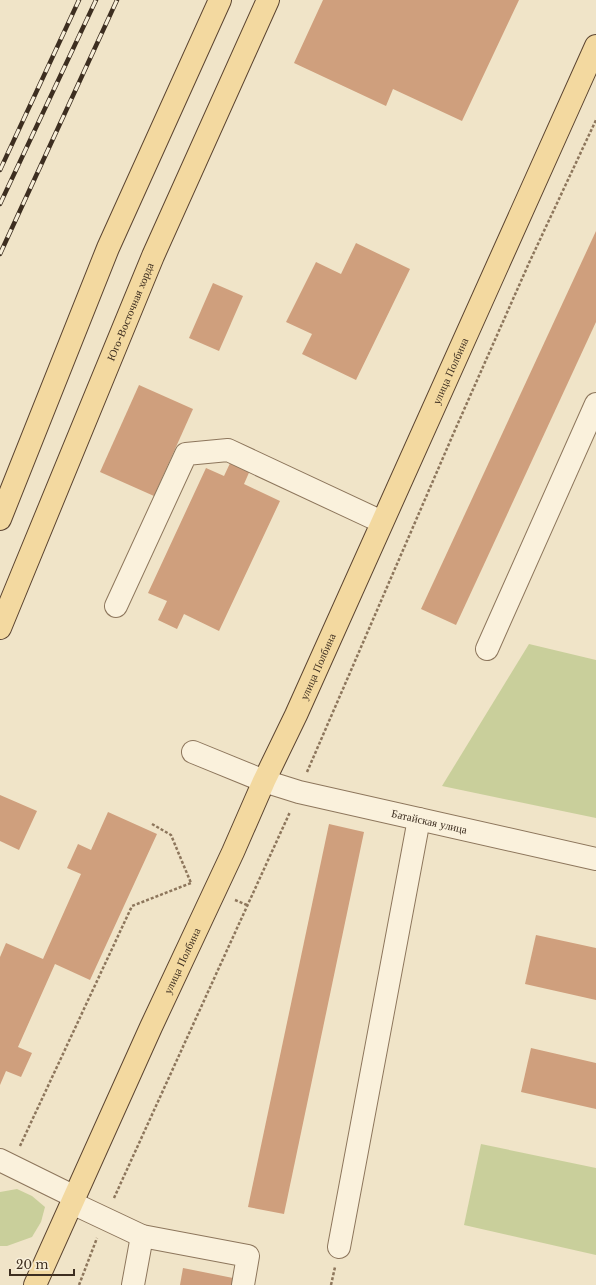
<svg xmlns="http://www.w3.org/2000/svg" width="596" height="1285" viewBox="0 0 596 1285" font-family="'Libre Baskerville',serif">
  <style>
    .green { fill: #c9cf9b }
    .building { fill: #cf9f7d }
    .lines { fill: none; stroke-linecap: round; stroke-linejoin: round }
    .minor-casing { stroke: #8d765c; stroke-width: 24 }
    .major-casing { stroke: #5b4430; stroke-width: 24 }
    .path { stroke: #8d765c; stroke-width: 2.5; stroke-dasharray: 3 2; stroke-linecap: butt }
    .minor { stroke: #faf1dc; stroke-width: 22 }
    .major { stroke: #f3d9a0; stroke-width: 22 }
    .rail-casing { stroke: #3d2e20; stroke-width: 4.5 }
    .rail { stroke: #f7eed8; stroke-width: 3; stroke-dasharray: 9; stroke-linecap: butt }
    .labels { text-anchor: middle; stroke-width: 4; stroke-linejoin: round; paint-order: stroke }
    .street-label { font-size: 11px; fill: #3d2e20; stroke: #f7eed8 }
  </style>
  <rect width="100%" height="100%" fill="#f0e4c8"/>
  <!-- green -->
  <g class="green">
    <path d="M529,644l67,16v158l-154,-32z"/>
    <path d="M481,1144l115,24v87l-132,-30z"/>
    <path d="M17,1189l15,7 13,11 -4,15 -9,15 -25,9h-7v-54z"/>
  </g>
  <!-- building -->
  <g class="building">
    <path d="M323,0h196l-57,121 -69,-32 -7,17 -92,-43z"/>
    <path d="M596,231v91l-140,303 -35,-16z"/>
    <path d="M356,243l54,26 -54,111 -54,-26 10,-20 -26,-12 30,-60 25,12z"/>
    <path d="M213,283l30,13 -24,55 -30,-13z"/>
    <path d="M139,385l54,24 -39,87 -54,-24z"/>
    <path d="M232,459l19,9 -7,16 36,17 -61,130 -35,-17 -7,15 -19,-9 9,-19 -19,-8 58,-125 18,8z"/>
    <path d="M0,795l37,16 -18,39 -19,-9z"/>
    <path d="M108,812l49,22 -67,146 -35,-16 -37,83 14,6 -11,24 -15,-6 -6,14v-128l6,-14 37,16 38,-85 -14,-6 11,-24 13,6z"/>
    <path d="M329,824l35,8 -80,382 -36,-7z"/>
    <path d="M536,935l60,13v52l-71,-16z"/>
    <path d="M531,1048l65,15v46l-75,-17z"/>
    <path d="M183,1268l50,10 -1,7h-52z"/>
  </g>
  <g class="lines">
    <defs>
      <g id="minor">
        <path d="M116,606l70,-152 42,-4 154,72"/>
        <path d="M487,649l109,-245"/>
        <path id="s1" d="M193,752l71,29 35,11 297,67"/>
        <path d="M0,1160l75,37"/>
        <path d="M72,1203l70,33 106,20 -5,29"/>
        <path d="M339,1247l80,-428"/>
        <path d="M133,1285l9,-49"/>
      </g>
      <g id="major">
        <path d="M0,519l108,-271 112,-248"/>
        <path id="s2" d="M0,628l153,-372 115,-256"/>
        <path id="s3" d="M35,1285l116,-258 82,-175 31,-71 32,-66 300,-669"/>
      </g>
    </defs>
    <!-- minor casing -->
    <use href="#minor" class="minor-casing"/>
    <!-- major casing -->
    <use href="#major" class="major-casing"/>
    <!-- path -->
    <g class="path">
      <path d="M307,772l148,-342 74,-167 67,-143"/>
      <path d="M152,824l19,11 20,48"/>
      <path d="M235,900l12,5"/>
      <path d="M20,1146l112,-240 59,-23"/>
      <path d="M114,1198l176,-386"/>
      <path d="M79,1285l18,-47"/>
      <path d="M331,1285l4,-18"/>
    </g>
    <!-- minor -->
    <use href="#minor" class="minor"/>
    <!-- major -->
    <use href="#major" class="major"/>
    <defs>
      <g id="rail">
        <path d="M0,170l79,-170"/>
        <path d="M0,204l96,-204"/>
        <path d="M0,254l117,-254"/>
      </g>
    </defs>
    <!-- rail casing -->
    <use href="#rail" class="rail-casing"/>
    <!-- rail -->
    <use href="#rail" class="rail"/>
  </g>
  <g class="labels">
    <!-- street labels -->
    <g class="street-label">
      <text dy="4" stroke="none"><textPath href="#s2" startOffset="342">Юго-Восточная хорда</textPath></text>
      <text dy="4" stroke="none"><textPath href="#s3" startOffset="1004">улица Полбина</textPath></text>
      <text dy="4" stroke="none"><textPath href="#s3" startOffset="680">улица Полбина</textPath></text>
      <text dy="4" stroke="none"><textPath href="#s1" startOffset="247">Батайская улица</textPath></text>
      <text dy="4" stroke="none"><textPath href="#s3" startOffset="356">улица Полбина</textPath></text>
    </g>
  </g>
  <!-- scale -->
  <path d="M10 1269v6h64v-6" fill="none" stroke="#3d2e20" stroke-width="2"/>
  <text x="16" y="1269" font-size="12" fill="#3d2e20" stroke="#f7eed8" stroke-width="3" paint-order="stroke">20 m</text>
</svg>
